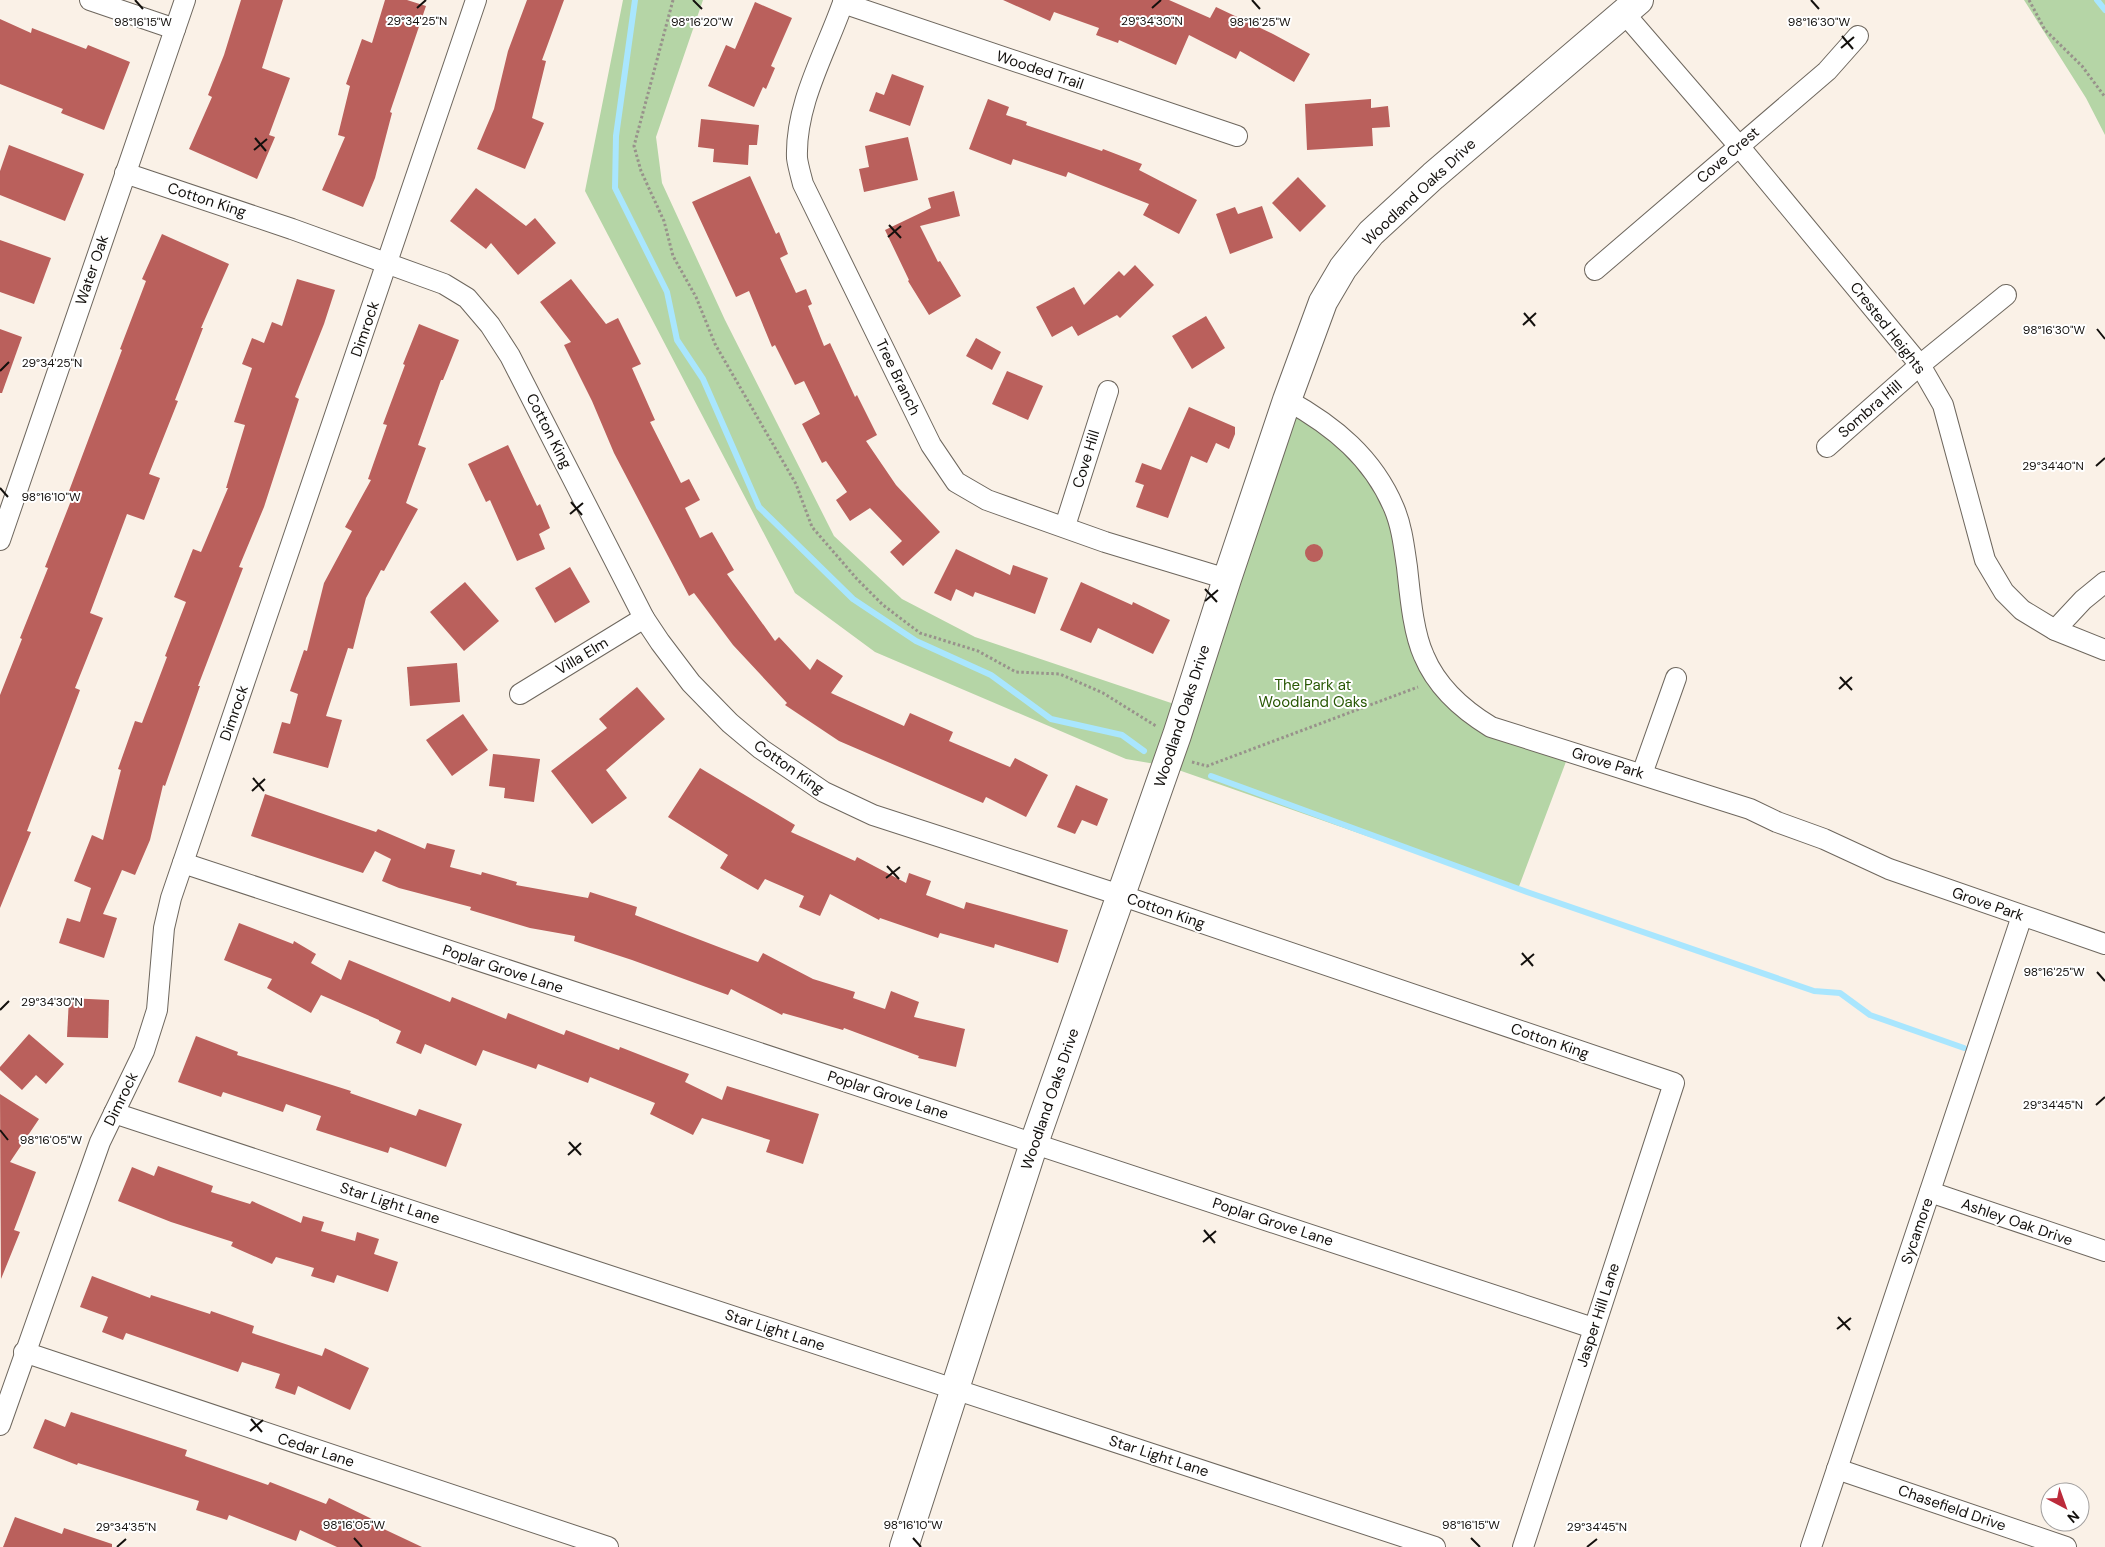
<svg xmlns="http://www.w3.org/2000/svg" width="2105" height="1547" viewBox="0 0 2105 1547" font-family="'DM Sans',sans-serif">
  <style>
    .green { fill: #b5d5a6 }
    .lines { fill: none; stroke-linecap: round; stroke-linejoin: round }
    .stream { stroke: #a9e6fe; stroke-width: 6 }
    .building { fill: #ba605c }
    .street-casing { stroke: #6e675e; stroke-width: 22 }
    .secondary-casing { stroke: #6e675e; stroke-width: 30 }
    .path { stroke: #98928b; stroke-width: 3; stroke-dasharray: 2.5 2.5; stroke-linecap: butt }
    .street { stroke: #fff; stroke-width: 20 }
    .secondary { stroke: #fff; stroke-width: 28 }
    .ticks { fill: none; stroke: #13100d; stroke-width: 2 }
    .labels { text-anchor: middle; stroke-width: 4; stroke-linejoin: round; paint-order: stroke }
    .street-label { font-size: 15px; fill: #13100d; stroke: #fff }
    .park-label { font-size: 15px; fill: #295805; stroke: #fff }
    .ticks-label { font-size: 12px; text-anchor: middle; fill: #13100d; stroke: #fff; stroke-width: 4; stroke-linejoin: round; paint-order: stroke }
  </style>
  <rect width="100%" height="100%" fill="#faf1e7"/>
  <!-- green -->
  <g class="green">
    <path d="M623,0h80l-47,137 6,46 63,137 109,216 68,63 73,38 211,71 101,-308 93,78 44,178 43,56 103,39 -52,138 -351,-123 -41,-7 -251,-107 -80,-59 -210,-402z"/>
    <path d="M2024,0h81v135l-19,-37z"/>
  </g>
  <g class="lines">
    <!-- stream -->
    <g class="stream">
      <path d="M635,0l-19,136 -1,52 52,104 10,48 26,39 56,128 94,92 63,42 75,34 60,44 71,16 22,16"/>
      <path d="M2097,0l8,10"/>
      <path d="M1211,776l316,116 287,99 26,2 30,22 94,33"/>
    </g>
  </g>
  <!-- building -->
  <g class="building">
    <path d="M241,0h42l-21,68 28,10 -21,57 6,2 -18,42 -68,-30 23,-52 -4,-2 16,-40z"/>
    <path d="M385,0h22l19,6 -36,106 2,1 -17,65 -12,29 -41,-17 23,-53 -7,-2 12,-49 -4,-2 16,-45 10,4z"/>
    <path d="M527,0h37l-22,60 4,1 -14,57 12,5 -19,46 -48,-20 17,-40 14,-58z"/>
    <path d="M1003,0h166l41,18 6,-11 57,27 37,20 -16,28 -54,-31 -4,8 -47,-24 -13,30 -57,-25 -1,3 -22,-8 3,-7 -45,-16 -4,9z"/>
    <path d="M755,2l37,16 -21,48 4,2 -9,21 -3,-2 -9,20 -46,-21 18,-41 9,4z"/>
    <path d="M0,19l31,14 1,-5 54,21 2,-4 42,17 -26,68 -43,-17 2,-4 -63,-25z"/>
    <path d="M892,74l32,12 -14,40 -41,-15 7,-19 8,3z"/>
    <path d="M988,99l21,8 -3,8 21,7 -1,3 76,26 1,-2 39,15 -3,6 58,30 -18,34 -36,-19 6,-11 -81,-32 -2,5 -53,-18 -2,6 -42,-16z"/>
    <path d="M1371,99v9l17,-2 2,21 -18,1 1,18 -66,4 -2,-46z"/>
    <path d="M701,119l58,6 -2,20h-8l-1,20 -35,-3 1,-13 -16,-2z"/>
    <path d="M908,137l10,43 -54,12 -5,-23 10,-2 -4,-21z"/>
    <path d="M9,145l75,29 -19,47 -65,-26v-24z"/>
    <path d="M750,176l26,58 3,-2 9,22 -8,4 16,35 10,-4 6,15 -4,2 16,40 6,-3 25,54 2,-2 20,40 -11,6 30,44 44,47 -37,34 -13,-14 12,-11 -32,-33 -20,13 -14,-21 11,-8 -21,-31 -4,2 -20,-39 18,-10 -16,-33 -9,4 -20,-40 -3,2 -23,-56 -13,6 -44,-95z"/>
    <path d="M1298,177l28,29 -26,26 -28,-29z"/>
    <path d="M476,188l50,38 9,-8 21,25 -38,32 -27,-32 -5,6 -36,-28z"/>
    <path d="M954,191l6,25 -40,10 18,36 2,-1 21,35 -32,19 -21,-34 1,-1 -24,-50 46,-22 -3,-10z"/>
    <path d="M1262,206l11,32 -43,16 -14,-40 19,-7 3,7z"/>
    <path d="M162,234l67,30 -28,64h2l-28,72 3,1 -29,73 11,4 -16,42 -17,-6 -37,99 13,5 -28,70 5,2 -53,141 4,1 -31,76v-213l22,-56 -2,-1 28,-70 -3,-1 29,-74 -5,-2 53,-141 -2,-1 26,-68 -4,-2z"/>
    <path d="M0,240l51,18 -17,46 -34,-12z"/>
    <path d="M1135,265l19,20 -34,33 -3,-3 -39,21 -6,-10 -20,11 -16,-30 38,-20 10,18 35,-34 5,5z"/>
    <path d="M297,279l38,11 -11,34 -29,73 4,2 -35,108 -25,60 4,1 -45,118h2l-35,100 -2,-1 -13,55 -15,35 -13,-5 -19,44 14,4 -13,40 -45,-15 8,-25 13,4 11,-34 -17,-7 18,-46 11,5 18,-70 -3,-1 17,-48 7,2 25,-66 -2,-1 21,-54 -12,-5 19,-48 8,3 27,-64h-2l19,-63 -11,-3 18,-54 -10,-4 10,-26 12,5 8,-21 10,4z"/>
    <path d="M571,279l35,45 12,-6 23,46 -9,4 23,52 -5,2 31,61 8,-4 11,21 -15,8 15,30 12,-6 22,38 -7,4 48,67 4,-4 31,33 7,-11 26,17 -12,17 73,33 6,-13 43,19 -4,9 61,26 5,-9 33,17 -22,42 -40,-20 -3,6 -144,-62 -54,-36 2,-2 -54,-58 -39,-52 -5,3 -75,-143 -22,-52 -28,-56 7,-3 -31,-40z"/>
    <path d="M1206,316l19,32 -33,21 -20,-33z"/>
    <path d="M419,324l40,16 -16,40h-2l-23,65 8,3 -20,55 12,6 -34,62 -3,-1 -15,28 -13,51 -5,-1 -22,68 16,4 -14,48 -55,-15 9,-31 8,2 8,-30 -8,-3 14,-41 3,1 17,-68 28,-52 -7,-4 26,-47 -3,-1 19,-54 -4,-1 22,-59 -2,-1z"/>
    <path d="M0,329l22,8 -20,56h-2z"/>
    <path d="M976,338l25,14 -9,18 -26,-14z"/>
    <path d="M1007,371l36,15 -15,34 -36,-16z"/>
    <path d="M1189,407l46,20v7l-6,15 -13,-6 -9,20 -16,-7 -23,62 -32,-11 8,-22 -9,-3 7,-19 19,7z"/>
    <path d="M508,445l29,61 3,-2 10,24 -11,6 6,15 -28,12 -27,-61 -4,2 -18,-38z"/>
    <circle cx="1314" cy="553" r="9"/>
    <path d="M956,549l54,26 3,-10 35,13 -13,36 -60,-22 -2,5 -17,-8 -5,12 -17,-8z"/>
    <path d="M570,567l20,35 -35,21 -20,-35z"/>
    <path d="M465,582l34,39 -35,30 -34,-39z"/>
    <path d="M1081,582l51,23 1,-3 37,18 -17,34 -55,-26 -7,15 -31,-13z"/>
    <path d="M457,663l3,39 -50,4 -3,-39z"/>
    <path d="M637,687l28,32 -59,51 21,28 -35,26 -41,-53 56,-43 -8,-9z"/>
    <path d="M463,714l25,36 -36,26 -26,-36z"/>
    <path d="M493,754l47,5 -6,43 -30,-4 1,-10 -16,-2z"/>
    <path d="M700,768l95,57 -4,7 64,29 2,-4 49,26 3,-10 22,8 -5,14 38,14 2,-7 102,28 -10,33 -63,-19 -1,4 -54,-15 -2,5 -58,-20 -1,2 -49,-26 -10,22 -21,-9 5,-11 -39,-17 -7,11 -38,-22 8,-13 -60,-38z"/>
    <path d="M1076,785l32,14 -11,27 -15,-6 -7,14 -18,-7z"/>
    <path d="M265,794l111,38 2,-3 47,20 2,-6 28,7 -5,17 31,8 1,-3 35,10 -1,3 72,13 2,-6 47,15 -2,8 123,47 5,-9 50,26 42,13 -2,6 32,11 6,-18 28,11 -5,15 51,12 -9,38 -38,-9 1,-2 -75,-28 -1,2 -60,-17 -1,2 -51,-26 -3,6 -96,-35 -58,-19 1,-5 -45,-8 -60,-18 1,-3 -72,-19 -17,-7 9,-22 -16,-8 -12,22 -112,-37z"/>
    <path d="M239,923l54,21 1,-3 22,13 -5,9 30,17 8,-20 101,42 2,-5 54,22 2,-6 56,22 2,-5 53,20 1,-3 69,27 -4,8 37,18 5,-14 92,28 -16,50 -37,-12 4,-12 -68,-22 -9,17 -43,-21 5,-11 -65,-26 -2,6 -50,-19 -2,5 -53,-19 -7,16 -51,-22 -4,10 -25,-11 5,-12 -22,-10v-1l-58,-25 -10,18 -44,-25 5,-9 -48,-19z"/>
    <path d="M69,998l40,2 -1,38 -41,-1z"/>
    <path d="M29,1034l35,30 -18,20 -10,-9 -14,15 -22,-20v-3z"/>
    <path d="M196,1036l42,16 -1,3 114,36 -1,2 66,23 3,-7 43,15 -16,43 -56,-20 -2,6 -72,-23 5,-14 -35,-12 -3,8 -60,-20 -2,5 -43,-15z"/>
    <path d="M0,1094l39,25 -29,43 26,10 -22,58 6,2 -19,47z"/>
    <path d="M158,1166l55,20 -2,6 39,12 2,-3 49,22 2,-7 21,6 -3,9 34,10 2,-9 22,7 -5,15 24,8 -10,30 -51,-17 -3,8 -23,-7 3,-8 -38,-11 -4,7 -41,-18 2,-4 -62,-20 -53,-21 14,-34 22,9z"/>
    <path d="M92,1276l58,22 1,-3 59,19 1,-3 43,15 -2,7 70,23 3,-8 44,20 -19,42 -52,-24 -3,9 -20,-7 5,-14 -38,-12 -4,10 -112,-39 -3,7 -21,-8 6,-15 -28,-10z"/>
    <path d="M71,1412l116,38 -2,6 83,29 2,-3 56,22 3,-6 43,21 -1,4 51,24h-85l-37,-17 -4,11 -67,-26 -2,5 -31,-10 3,-9 -121,-38 -1,2 -44,-17 12,-29 20,8z"/>
    <path d="M15,1517l47,17 2,-6 48,16v3h-109z"/>
  </g>
  <g class="lines">
    <defs>
      <g id="street">
        <path d="M90,0l85,29"/>
        <path d="M844,0c-17,50 -49,103 -47,158 1,8 4,18 6,26l128,261 25,37 31,18 118,42 122,37"/>
        <path d="M843,3l394,133"/>
        <path d="M1624,13l114,132 182,220 23,40 42,155 19,32 18,18 33,20 50,20"/>
        <path d="M125,173l167,56 152,55 23,14 23,27 20,31 134,262 16,24 31,41 39,40 31,26 63,43 49,23 247,80 554,188 -151,464"/>
        <path d="M1595,270l232,-199 31,-35"/>
        <path d="M1287,400c47,26 86,58 107,108 8,19 10,39 13,59 3,27 6,65 17,89 13,31 39,54 67,71l259,82 27,13 47,17 65,30 216,75"/>
        <path d="M1827,447l93,-82 86,-70"/>
        <path d="M1065,526l43,-135"/>
        <path d="M0,540l185,-540"/>
        <path d="M2055,630l28,-30 22,-18"/>
        <path d="M520,694l124,-76"/>
        <path d="M1642,774l34,-96"/>
        <path d="M183,863l1410,465"/>
        <path d="M114,1113l1321,434"/>
        <path d="M1930,1192l175,59"/>
        <path d="M24,1352l584,195"/>
        <path d="M0,1425l100,-283 44,-91 13,-41 7,-82 7,-30 305,-898"/>
        <path d="M1837,1469l229,78"/>
        <path d="M1811,1547l211,-631"/>
      </g>
      <path id="secondary" d="M904,1547l130,-404 143,-408 50,-156 60,-179 36,-98 20,-34 28,-35 62,-57 206,-176"/>
    </defs>
    <!-- street casing -->
    <use href="#street" class="street-casing"/>
    <!-- secondary casing -->
    <use href="#secondary" class="secondary-casing"/>
    <!-- path -->
    <g class="path">
      <path d="M673,0l-39,146 7,25 23,50 9,35 23,41 19,47 81,140 16,43 45,52 26,26 37,28 58,18 38,21 44,2 43,19 53,33"/>
      <path d="M2029,0l16,30 37,36 23,31"/>
      <path d="M1192,762l15,4 211,-79"/>
    </g>
    <!-- street -->
    <use href="#street" class="street"/>
    <!-- secondary -->
    <use href="#secondary" class="secondary"/>
  </g>
  <!-- ticks -->
  <path class="ticks" d="M135,0l8,9M693,0l9,9M1252,0l8,9M1811,0l8,9M417,8l9,-8M1152,8l9,-8M1842,36l11,13M1841,48l13,-11M255,138l11,13M254,150l13,-11M889,225l12,13M888,237l13,-11M1524,313l11,13M1523,325l13,-12M2097,329l8,10M0,371l9,-9M2096,466l9,-8M0,488l8,9M571,502l11,13M570,514l13,-11M1205,589l12,13M1205,601l13,-11M1840,677l12,13M1839,689l13,-12M253,778l11,13M252,791l13,-12M887,866l12,13M886,878l14,-11M1522,953l11,13M1521,965l13,-11M2097,972l8,9M0,1010l9,-9M2096,1105l9,-8M0,1130l8,10M569,1142l12,13M568,1155l13,-12M1204,1230l11,13M1203,1242l13,-11M1838,1317l12,13M1837,1329l14,-11M251,1419l11,13M250,1431l13,-11M354,1538l8,9M913,1538l8,9M1471,1538l9,9M117,1547l9,-8M1587,1547l10,-8"/>
  <g class="labels">
    <!-- street labels -->
    <g class="street-label">
      <text transform="translate(1040 70) rotate(19)" y="5">Wooded Trail</text>
      <text transform="translate(1728 155) rotate(-41)" y="5">Cove Crest</text>
      <text transform="translate(1419 192) rotate(-43)" y="5">Woodland Oaks Drive</text>
      <text transform="translate(207 200) rotate(18)" y="5">Cotton King</text>
      <text transform="translate(92 270) rotate(-71)" y="5">Water Oak</text>
      <text transform="translate(1888 328) rotate(52)" y="5">Crested Heights</text>
      <text transform="translate(365 329) rotate(-71)" y="5">Dimrock</text>
      <text transform="translate(898 377) rotate(64)" y="5">Tree Branch</text>
      <text transform="translate(1870 409) rotate(-41)" y="5">Sombra Hill</text>
      <text transform="translate(549 431) rotate(63)" y="5">Cotton King</text>
      <text transform="translate(1086 459) rotate(-73)" y="5">Cove Hill</text>
      <text transform="translate(582 656) rotate(-31)" y="5">Villa Elm</text>
      <text transform="translate(234 713) rotate(-71)" y="5">Dimrock</text>
      <text transform="translate(1182 716) rotate(-72)" y="5">Woodland Oaks Drive</text>
      <text transform="translate(1608 763) rotate(17)" y="5">Grove Park</text>
      <text transform="translate(789 767) rotate(35)" y="5">Cotton King</text>
      <text transform="translate(1988 904) rotate(19)" y="5">Grove Park</text>
      <text transform="translate(1166 911) rotate(19)" y="5">Cotton King</text>
      <text transform="translate(503 969) rotate(18)" y="5">Poplar Grove Lane</text>
      <text transform="translate(1550 1041) rotate(19)" y="5">Cotton King</text>
      <text transform="translate(888 1095) rotate(18)" y="5">Poplar Grove Lane</text>
      <text transform="translate(121 1099) rotate(-64)" y="5">Dimrock</text>
      <text transform="translate(1050 1099) rotate(-71)" y="5">Woodland Oaks Drive</text>
      <text transform="translate(390 1203) rotate(18)" y="5">Star Light Lane</text>
      <text transform="translate(1273 1222) rotate(18)" y="5">Poplar Grove Lane</text>
      <text transform="translate(2017 1222) rotate(19)" y="5">Ashley Oak Drive</text>
      <text transform="translate(1917 1231) rotate(-71)" y="5">Sycamore</text>
      <text transform="translate(1598 1315) rotate(-72)" y="5">Jasper Hill Lane</text>
      <text transform="translate(775 1330) rotate(18)" y="5">Star Light Lane</text>
      <text transform="translate(316 1450) rotate(18)" y="5">Cedar Lane</text>
      <text transform="translate(1159 1456) rotate(18)" y="5">Star Light Lane</text>
      <text transform="translate(1952 1508) rotate(19)" y="5">Chasefield Drive</text>
    </g>
    <!-- park labels -->
    <g class="park-label">
      <text x="1313" y="690">The Park at<tspan x="1313" dy="17">Woodland Oaks</tspan></text>
    </g>
  </g>
  <g class="ticks-label">
    <text x="417" y="25">29°34'25"N</text>
    <text x="1152" y="25">29°34'30"N</text>
    <text x="143" y="26">98°16'15"W</text>
    <text x="702" y="26">98°16'20"W</text>
    <text x="1260" y="26">98°16'25"W</text>
    <text x="1819" y="26">98°16'30"W</text>
    <text x="2054" y="334">98°16'30"W</text>
    <text x="52" y="367">29°34'25"N</text>
    <text x="2053" y="470">29°34'40"N</text>
    <text x="51" y="501">98°16'10"W</text>
    <text x="2054" y="976">98°16'25"W</text>
    <text x="52" y="1006">29°34'30"N</text>
    <text x="2053" y="1109">29°34'45"N</text>
    <text x="51" y="1144">98°16'05"W</text>
    <text x="354" y="1529">98°16'05"W</text>
    <text x="913" y="1529">98°16'10"W</text>
    <text x="1471" y="1529">98°16'15"W</text>
    <text x="126" y="1531">29°34'35"N</text>
    <text x="1597" y="1531">29°34'45"N</text>
  </g>
  <!-- north arrow -->
  <g transform="translate(2065 1507) rotate(139)"><circle r="24" fill="#ffffff" stroke="#a19f9e"/>
  <path d="M0-4L9 19L0 12L-9 19Z" fill="#bc2b3b"/>
  <text y="-8" font-size="14" font-weight="bold" text-anchor="middle" fill="#13100d">N</text>
  </g>
</svg>
